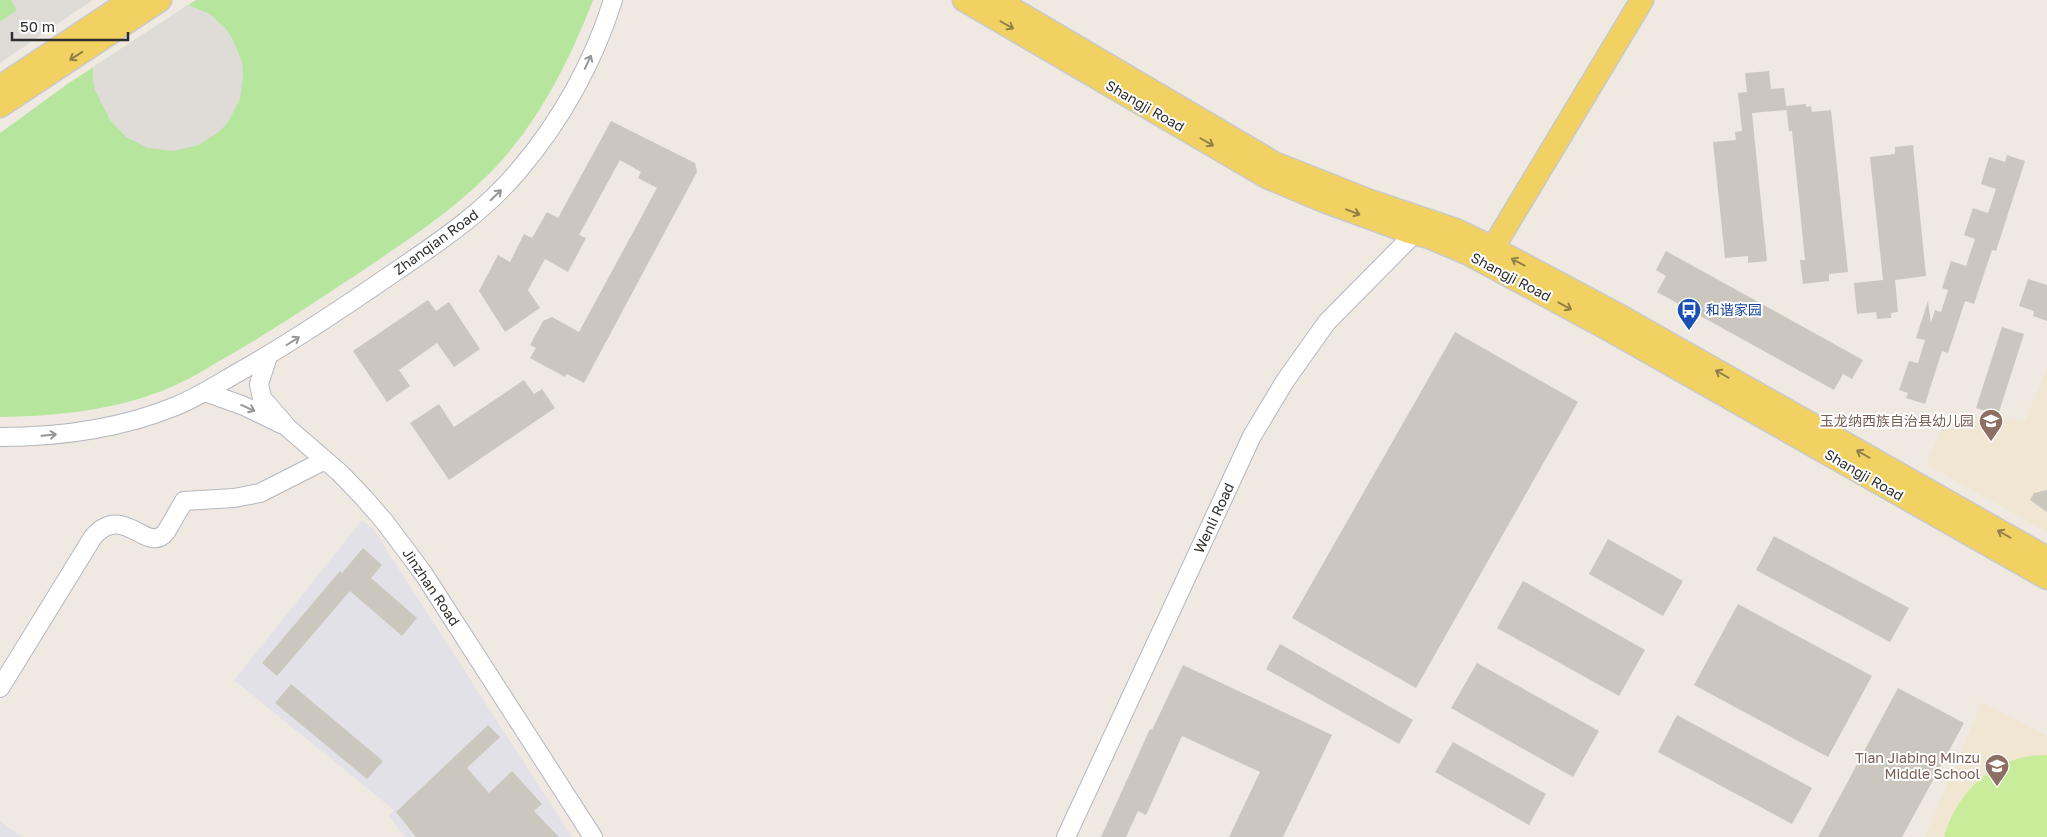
<svg xmlns="http://www.w3.org/2000/svg" width="2047" height="837" viewBox="0 0 2047 837" font-family="'Golos Text','Noto Sans SC',sans-serif">
  <style>
    .industrial { fill: #e3e1e8 }
    .education { fill: #f0e6d1 }
    .green { fill: #b6e59e }
    .pitch { fill: #c9ec9a }
    .plaza { fill: #dfdcd8 }
    .building { fill: #cbc7bf }
    .lines { fill: none; stroke-linecap: round; stroke-linejoin: round }
    .minor-casing { stroke: #b4b7c1; stroke-width: 20 }
    .major-casing { stroke: #c9c9c9; stroke-width: 25 }
    .minor { stroke: #fff; stroke-width: 18 }
    .major { stroke: #f2d163; stroke-width: 22 }
    .oneway { stroke: #908048 }
    .oneway2 { stroke: #969696 }
    .labels { text-anchor: middle; stroke-width: 4; stroke-linejoin: round; paint-order: stroke }
    .street-label { font-size: 14px; fill: #2e2e2e; stroke: #fff }
    .transit-label { font-size: 14px; fill: #164399; stroke: #fff; text-anchor: start }
    .education-label { font-size: 14px; fill: #785e54; stroke: #fff; text-anchor: end }
  </style>
  <rect width="100%" height="100%" fill="#efe9e1"/>
  <!-- industrial -->
  <g class="industrial">
    <path d="M362,520l11,9 199,308h-167l-16,-21 5,-6 -160,-130z"/>
    <path d="M0,821l22,16h-22z"/>
  </g>
  <!-- education -->
  <g class="education">
    <path d="M2047,368v164l-121,-68 23,-50 76,7z"/>
    <path d="M1982,702l65,34v101h-122z"/>
  </g>
  <!-- green -->
  <g class="green">
    <path d="M0,0h11l7,10 -18,12z"/>
    <path d="M196,0h397c-22,57 -50,113 -90,159 -41,46 -91,78 -141,112 -44,29 -87,58 -132,84 -15,8 -29,18 -44,25 -57,29 -123,36 -186,37v-284l69,-50z"/>
  </g>
  <!-- pitch -->
  <path class="pitch" d="M2047,755v82h-103c13,-47 53,-83 103,-82z"/>
  <!-- plaza -->
  <g class="plaza">
    <path d="M11,0h82l-93,63v-41l17,-12z"/>
    <path d="M188,5l22,9 17,16 6,10 9,22 1,13 -3,24 -12,23 -8,9 -21,14 -26,6 -25,-3 -22,-11 -16,-17 -15,-30 -2,-9v-14z"/>
  </g>
  <!-- building -->
  <g class="building">
    <path d="M1769,71l2,18 13,-1 3,22 -35,3 15,148 -19,2v-7l-23,2 -12,-116 23,-2 -1,-8 7,-1 -4,-38 9,-1 -2,-19z"/>
    <path d="M1806,104v3l5,-1 1,6 19,-2 17,162 -19,2v7l-26,3 -3,-24h5l-13,-129h-3l-3,-25z"/>
    <path d="M611,121l84,42 2,9 -113,211 -17,-9 -2,3 -35,-19 6,-10 -6,-3 13,-24 9,-4 27,15 78,-144 -19,-10 3,-6 -21,-12 -41,75 7,3 -18,34 -23,-13 -17,31 12,18 -35,24 -26,-41 19,-36 12,7 14,-28 8,4 15,-26 11,6z"/>
    <path d="M1913,145l13,131 -31,4 3,32 -7,1v5l-14,1 -1,-7 -19,2 -3,-31 29,-3 -13,-123 25,-3v-7z"/>
    <path d="M2007,155l18,6 -29,90 -4,-1 -18,54 -9,-3 -17,52 -6,-2 -17,53 -19,-6 2,-5 -9,-3 10,-29 9,2 7,-23 -9,-2 12,-37 3,22 4,-13 6,2 7,-22 -6,-2 9,-27 15,5 9,-27 -11,-4 9,-27 15,5 8,-24 -15,-5 8,-27 16,5z"/>
    <path d="M1666,251l197,109 -11,19 -9,-5 -9,16 -177,-98 9,-16 -10,-6z"/>
    <path d="M2028,279l19,6v36l-14,-5 1,-5 -15,-5z"/>
    <path d="M428,300l8,11 13,-9 31,47 -26,18 -17,-24 -38,27 11,16 -23,16 -34,-51z"/>
    <path d="M2002,327l22,7 -26,81 -22,-7z"/>
    <path d="M1455,332l123,70 -162,286 -124,-70z"/>
    <path d="M524,380l10,14 8,-5 13,19 -106,72 -39,-57 29,-19 15,23z"/>
    <path d="M2047,490v22l-17,-12 4,-7z"/>
    <path d="M1774,536l135,72 -19,34 -134,-72z"/>
    <path d="M1608,539l75,42 -20,35 -74,-42z"/>
    <path d="M363,548l19,17 -11,13 46,40 -15,18 -52,-45 -73,85 -15,-13 78,-92 2,2z"/>
    <path d="M1523,581l122,69 -26,46 -122,-68z"/>
    <path d="M1738,604l134,72 -44,81 -134,-72z"/>
    <path d="M1280,644l133,76 -14,24 -133,-75z"/>
    <path d="M1477,663l122,68 -26,46 -122,-69z"/>
    <path d="M1183,665l149,70 -49,102h-54l31,-65 -78,-36 -36,79 -8,-4 -12,26h-25l49,-108 2,1z"/>
    <path d="M291,684l92,77 -16,18 -92,-76z"/>
    <path d="M1898,688l66,35 -62,114h-84z"/>
    <path d="M1677,715l135,73 -20,36 -134,-72z"/>
    <path d="M488,725l12,12 -33,31 22,25 23,-22 30,33 -8,7 25,26h-143l-20,-25z"/>
    <path d="M1453,742l93,52 -17,31 -94,-53z"/>
  </g>
  <g class="lines">
    <defs>
      <g id="minor">
        <path d="M268,356l-9,28 3,14 26,30 52,45 24,25 20,23 39,52 170,264"/>
        <path d="M205,392l39,14 37,18"/>
        <path d="M0,437c60,0 120,-8 176,-31 22,-9 42,-22 63,-34 46,-26 90,-55 134,-85 52,-36 105,-68 146,-117 42,-49 75,-109 94,-170"/>
        <path d="M0,688l93,-151c31,-36 54,19 73,-5l18,-31 50,-3 26,-5 65,-33"/>
        <path d="M1066,837l186,-401 33,-55 42,-59 88,-89"/>
      </g>
      <g id="major">
        <path d="M964,0l303,177 57,24 82,30 23,6 40,17 141,76 437,248"/>
        <path d="M997,0l277,163 96,38 86,29 27,13 139,74 425,241"/>
        <path d="M0,87l131,-87"/>
        <path d="M0,106l160,-106"/>
        <path d="M1485,261l157,-261"/>
      </g>
    </defs>
    <!-- minor casing -->
    <use href="#minor" class="minor-casing"/>
    <!-- major casing -->
    <use href="#major" class="major-casing"/>
    <!-- minor -->
    <use href="#minor" class="minor"/>
    <!-- major -->
    <use href="#major" class="major"/>
  </g>
  <!-- one-way arrows -->
  <defs><path id="oneway-shaft" d="M-6 0H5M1.5-3L5.5 0L1.5 3" fill="none" stroke-width="1.6" stroke-linecap="round" stroke-linejoin="round" transform="scale(1.25)"/></defs>
  <g class="oneway">
    <use href="#oneway-shaft" transform="translate(1007 25) rotate(30)"/>
    <use href="#oneway-shaft" transform="translate(76 56) rotate(147)"/>
    <use href="#oneway-shaft" transform="translate(1207 142) rotate(30)"/>
    <use href="#oneway-shaft" transform="translate(1353 212) rotate(21)"/>
    <use href="#oneway-shaft" transform="translate(1518 262) rotate(-152)"/>
    <use href="#oneway-shaft" transform="translate(1565 306) rotate(29)"/>
    <use href="#oneway-shaft" transform="translate(1722 374) rotate(-150)"/>
    <use href="#oneway-shaft" transform="translate(1863 454) rotate(-150)"/>
    <use href="#oneway-shaft" transform="translate(2004 534) rotate(-150)"/>
  </g>
  <g class="oneway2">
    <use href="#oneway-shaft" transform="translate(588 62) rotate(-65)"/>
    <use href="#oneway-shaft" transform="translate(496 195) rotate(-44)"/>
    <use href="#oneway-shaft" transform="translate(293 341) rotate(-32)"/>
    <use href="#oneway-shaft" transform="translate(248 408) rotate(24)"/>
    <use href="#oneway-shaft" transform="translate(49 435) rotate(-5)"/>
  </g>
  <!-- icons -->
  <defs>
    <symbol id="bus-pin" viewBox="-11 -11 22 30"><path d="M0 17L-7.5 6A9.5 9.5 0 1 1 7.5 6Z" fill="#1a4fb4" stroke="#fff"/><path d="M-5-6H5V4H4V6H2V4H-2V6H-4V4H-5ZM-3.5-4V0h7V-4ZM-3.5 1.2v1.5H-2V1.2ZM2 1.2v1.5H3.5V1.2Z" fill="#fff"/></symbol>
    <symbol id="school-pin" viewBox="-11 -11 22 30"><path d="M0 17L-7.5 6A9.5 9.5 0 1 1 7.5 6Z" fill="#8d6e63" stroke="#fff"/><path d="M0-5L7-2L0 1L-7-2ZM-4 1L0 2.5L4 1V4Q0 6-4 4Z" fill="#fff"/></symbol>
  </defs>
  <g fill-rule="evenodd">
    <use href="#bus-pin" x="1675" y="296" width="28" height="38"/>
    <use href="#school-pin" x="1977" y="407" width="28" height="38"/>
    <use href="#school-pin" x="1983" y="752" width="28" height="38"/>
  </g>
  <g class="labels">
    <!-- street labels -->
    <g class="street-label">
      <text transform="translate(1145 106) rotate(30)" y="5">Shangji Road</text>
      <text transform="translate(436 242) rotate(-36)" y="5">Zhanqian Road</text>
      <text transform="translate(1511 277) rotate(28)" y="5">Shangji Road</text>
      <text transform="translate(1864 475) rotate(30)" y="5">Shangji Road</text>
      <text transform="translate(1214 518) rotate(-65)" y="5">Wenli Road</text>
      <text transform="translate(431 587) rotate(56)" y="5">Jinzhan Road</text>
    </g>
    <!-- transit labels -->
    <g class="transit-label">
      <text x="1706" y="315">和谐家园</text>
    </g>
    <!-- education labels -->
    <g class="education-label">
      <text x="1974" y="426">玉龙纳西族自治县幼儿园</text>
      <text x="1980" y="763">Tian Jiabing Minzu<tspan x="1980" dy="16">Middle School</tspan></text>
    </g>
  </g>
  <!-- scale -->
  <path d="M12 32v8h116v-8" fill="none" stroke="#2e2e2e" stroke-width="2.5"/>
  <text x="20" y="32" font-size="15" fill="#2e2e2e" stroke="#ffffff" stroke-width="4" paint-order="stroke">50 m</text>
</svg>
